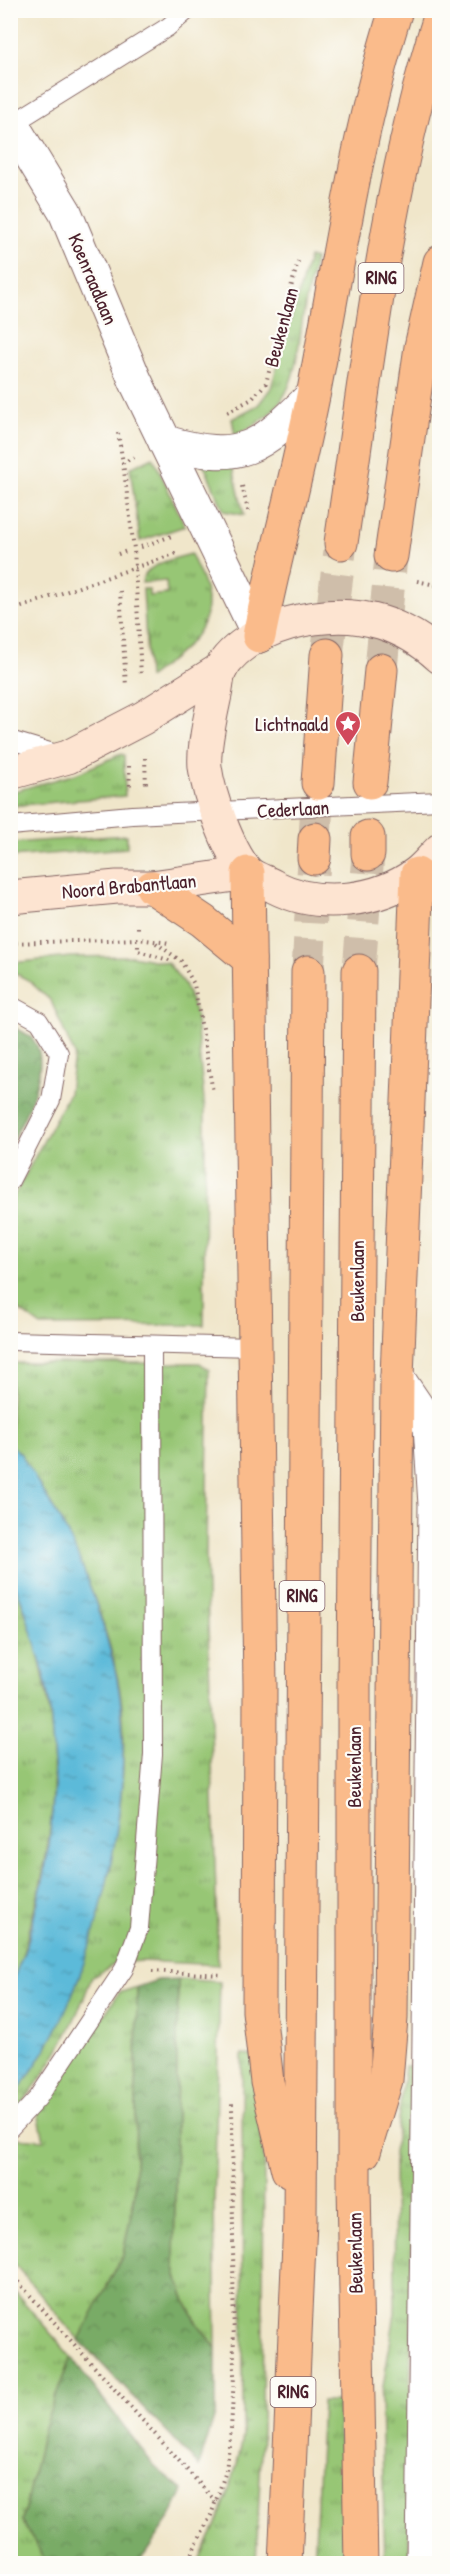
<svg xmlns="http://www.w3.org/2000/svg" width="450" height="2574" viewBox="0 0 450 2574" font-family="'Patrick Hand',sans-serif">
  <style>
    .grass { fill: url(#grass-tufts); stroke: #707250; stroke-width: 1.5 }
    .forest { fill: url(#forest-crowns); stroke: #626548; stroke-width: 1.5 }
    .water { fill: url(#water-ripples); stroke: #526c82; stroke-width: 1.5 }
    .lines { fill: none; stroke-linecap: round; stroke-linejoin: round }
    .primary-tunnel { stroke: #cfbeaa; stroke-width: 33; stroke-dasharray: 33 16; stroke-linecap: butt }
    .lane-casing { stroke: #846563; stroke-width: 20 }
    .street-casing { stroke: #846563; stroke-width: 35 }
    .secondary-casing { stroke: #846563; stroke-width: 35 }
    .primary-casing { stroke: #846563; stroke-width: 35 }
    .path { stroke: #846563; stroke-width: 4; stroke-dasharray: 1.5 4.5; stroke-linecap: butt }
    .lane { stroke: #fff; stroke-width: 18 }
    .street { stroke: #fff; stroke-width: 33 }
    .secondary { stroke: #fde4d1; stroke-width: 33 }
    .primary { stroke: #fabb8b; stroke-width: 33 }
    .labels { text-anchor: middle; stroke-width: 4.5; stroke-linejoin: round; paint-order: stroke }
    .shield { fill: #fdfcf7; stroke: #806168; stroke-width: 1.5 }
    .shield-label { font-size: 18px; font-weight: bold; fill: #4a1f2b }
    .street-label { font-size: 20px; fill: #4a1f2b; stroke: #fdfcf7 }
    .poi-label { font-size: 20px; fill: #4a1f2b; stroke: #fdfcf7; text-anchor: end }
  </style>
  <defs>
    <pattern id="grass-tufts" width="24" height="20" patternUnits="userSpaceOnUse" patternTransform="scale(1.5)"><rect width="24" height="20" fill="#97c675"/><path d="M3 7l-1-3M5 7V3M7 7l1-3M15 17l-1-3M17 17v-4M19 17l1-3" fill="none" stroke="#7da060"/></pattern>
    <pattern id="forest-crowns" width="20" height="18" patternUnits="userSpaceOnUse" patternTransform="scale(1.5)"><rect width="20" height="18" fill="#79ab66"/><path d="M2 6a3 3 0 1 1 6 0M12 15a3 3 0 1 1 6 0" fill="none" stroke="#658b54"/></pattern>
    <pattern id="water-ripples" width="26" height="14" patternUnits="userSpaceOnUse" patternTransform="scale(1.5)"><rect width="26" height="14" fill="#5bbad9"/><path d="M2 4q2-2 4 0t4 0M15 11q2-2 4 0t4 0" fill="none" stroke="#4d97b0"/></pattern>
  </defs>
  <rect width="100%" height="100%" fill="#fdfcf7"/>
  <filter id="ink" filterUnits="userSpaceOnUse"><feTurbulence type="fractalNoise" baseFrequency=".0167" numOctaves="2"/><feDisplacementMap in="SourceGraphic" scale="12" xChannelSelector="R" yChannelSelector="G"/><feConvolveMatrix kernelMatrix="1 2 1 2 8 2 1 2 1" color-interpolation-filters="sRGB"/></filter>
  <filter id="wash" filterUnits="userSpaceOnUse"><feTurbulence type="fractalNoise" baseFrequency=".008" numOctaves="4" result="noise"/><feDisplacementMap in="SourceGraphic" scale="24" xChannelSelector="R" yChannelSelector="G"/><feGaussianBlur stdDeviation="1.35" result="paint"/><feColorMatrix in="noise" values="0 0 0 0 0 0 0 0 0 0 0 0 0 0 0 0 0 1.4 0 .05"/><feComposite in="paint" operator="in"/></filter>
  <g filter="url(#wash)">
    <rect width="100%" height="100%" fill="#f0e6ca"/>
    <!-- grass -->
    <g class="grass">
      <path d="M309,257l6,2c-4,21 -10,42 -13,64 -8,56 -10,87 -67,112l-3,-16 26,-14 13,-17z"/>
      <path d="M153,457l32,69 -45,15 -10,-73z"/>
      <path d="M203,463h29l12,52 -20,-4z"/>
      <path d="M191,554c5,12 13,26 15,39 8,40 -31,64 -58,85l-5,-89h6v7l18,-2 -1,-13 -24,2c2,-20 33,-24 49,-29z"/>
      <path d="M121,754l3,2 1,40 -114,10v-14l65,-18z"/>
      <path d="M127,835v13l-116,9v-14z"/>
      <path d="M132,956l36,7 16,21 11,27 10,99 -1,215 -163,1 -30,-22v-102l58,-109 5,-39 -23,-53 -23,-21 -17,-9v-8l60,-6z"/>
      <path d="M11,1363h189l9,7 -3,184 12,411 -76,-4 -25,2 -25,14c-21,56 -43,95 -81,140 -1,-27 25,-50 38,-74 10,-17 17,-35 24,-54 32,-85 55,-179 50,-270 -3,-55 -28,-124 -50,-174 -14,-31 -35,-61 -52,-91l-10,-9z"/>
      <path d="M11,1575c48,114 55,216 23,336 -7,25 -11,50 -23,74z"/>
      <path d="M178,1979l42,3 -6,223 2,143c-23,-26 -34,-51 -42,-84z"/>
      <path d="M137,1987l-2,206 -12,62 -44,85 -68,-80 -1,-116 7,-6 27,2 -6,-27 81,-120z"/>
      <path d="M242,2054l11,1 11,102 -2,277 -6,129 -59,1c22,-42 38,-82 46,-128z"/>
      <path d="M405,2066h8l-4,497 -24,1 -4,-165 14,-86 -1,-160z"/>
      <path d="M10,2286l61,71 -27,70 -22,94 25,42h-36z"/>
      <path d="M322,2402h16l5,161h-29z"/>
    </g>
    <!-- forest -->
    <g class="forest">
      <path d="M11,1026c7,3 18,8 23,15 18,24 -11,80 -23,102z"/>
      <path d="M178,1979l-4,285c8,33 19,58 42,84v63l-17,55 -120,-126 44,-85 12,-62 2,-206 21,-7z"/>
      <path d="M71,2357l84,110 28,23 -11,25 -33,48h-92l-25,-42 22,-94z"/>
    </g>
    <!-- water -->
    <path class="water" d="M11,1445l10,9c17,30 38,60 52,91 16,35 29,75 39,112 29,106 -4,260 -49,359 -14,31 -33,58 -52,85v-116l16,-40 16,-65 6,-34 6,-68 -5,-70 -6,-34 -20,-67 -13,-32z"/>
  </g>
  <g filter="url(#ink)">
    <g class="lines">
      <!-- primary-tunnel -->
      <g class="primary-tunnel">
        <path d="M327,655l14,-112"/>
        <path d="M381,670l10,-114"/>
        <path d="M315,839l3,-56"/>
        <path d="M359,971l9,-117"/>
        <path d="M308,972l6,-114"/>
      </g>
      <defs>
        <g id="lane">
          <path d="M12,124l156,-97 20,-17"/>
          <path d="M10,740l50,15"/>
          <path d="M10,826l122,-11 308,-14"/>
          <path d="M10,1005l29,16 20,32 -8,47 -41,81"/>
          <path d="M10,1341l245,6"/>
          <path d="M10,2128l28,-30 86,-129 15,-41 14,-174 -1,-409"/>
        </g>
        <g id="street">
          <path d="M10,121l55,91 70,168 124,256"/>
          <path d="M165,442c78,22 94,7 148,-47"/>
          <path d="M397,1377l33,49 5,79 -12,1059"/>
        </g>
        <g id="secondary">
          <path d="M440,657c-35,-33 -79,-46 -125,-39 -32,4 -76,20 -94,50 -4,7 -4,19 -6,27 -4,19 -12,53 -10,72 4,29 23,83 42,105 6,6 20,10 28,15 43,22 104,15 142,-14 8,-6 15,-15 23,-23"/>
          <path d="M10,773l58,-16 75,-39 78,-49"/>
          <path d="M10,897l107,-10h35l96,-14"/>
        </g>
        <g id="primary">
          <path d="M341,543c26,-175 45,-356 99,-526"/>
          <path d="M391,556l30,-209 19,-85"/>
          <path d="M259,636c16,-81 38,-159 54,-240 25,-129 43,-260 83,-386"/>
          <path d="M370,782l11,-112"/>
          <path d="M318,783l9,-128"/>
          <path d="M368,854v-17"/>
          <path d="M314,858l1,-19"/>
          <path d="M248,873l12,813 -1,325 8,71 21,88"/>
          <path d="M152,887l51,34 46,38"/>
          <path d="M359,971l-5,717v497l7,379"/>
          <path d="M364,2152l22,-72 5,-62 6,-641 20,-503"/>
          <path d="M285,2564l15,-344 8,-1248"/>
        </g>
      </defs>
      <!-- lane casing -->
      <use href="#lane" class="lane-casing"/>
      <!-- street casing -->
      <use href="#street" class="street-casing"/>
      <!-- secondary casing -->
      <use href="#secondary" class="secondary-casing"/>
      <!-- primary casing -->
      <use href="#primary" class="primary-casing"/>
      <!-- path -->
      <g class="path">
        <path d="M227,412l25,-13 14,-16 32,-122"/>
        <path d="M118,433l5,30"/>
        <path d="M134,457l-11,6 11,86 7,127"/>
        <path d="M242,486l7,28"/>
        <path d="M141,547l31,-11"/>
        <path d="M118,554l9,-3"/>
        <path d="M417,581l23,5"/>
        <path d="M120,591l6,95"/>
        <path d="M10,611l170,-59"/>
        <path d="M145,758l1,29"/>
        <path d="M129,766l1,22"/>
        <path d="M138,927v6"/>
        <path d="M10,943l128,-4 31,4"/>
        <path d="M156,943l25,18 13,23 19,108"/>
        <path d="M138,946v5l34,10"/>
        <path d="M152,1971l70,4"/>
        <path d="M10,2273l206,229"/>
        <path d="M186,2564l25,-49 15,-44 5,-42 3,-53 -2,-276"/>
      </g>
      <!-- lane -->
      <use href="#lane" class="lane"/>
      <!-- street -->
      <use href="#street" class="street"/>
      <!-- secondary -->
      <use href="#secondary" class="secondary"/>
      <!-- primary -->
      <use href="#primary" class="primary"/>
    </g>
  </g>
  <!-- icons -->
  <defs>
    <symbol id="sight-pin" viewBox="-11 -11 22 30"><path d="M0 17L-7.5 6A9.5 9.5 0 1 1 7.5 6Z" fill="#d1495b" stroke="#fdfcf7"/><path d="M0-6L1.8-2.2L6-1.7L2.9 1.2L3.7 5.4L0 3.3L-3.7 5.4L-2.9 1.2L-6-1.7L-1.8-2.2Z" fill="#fff"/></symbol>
  </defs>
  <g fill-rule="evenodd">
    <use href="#sight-pin" x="333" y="709" width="30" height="40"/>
  </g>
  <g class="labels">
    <!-- shield labels -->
    <g class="shield">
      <rect x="358.5" y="263" width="45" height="30" rx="4.5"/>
      <rect x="279.5" y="1581" width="45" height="30" rx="4.5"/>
      <rect x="270.5" y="2377" width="45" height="30" rx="4.5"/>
    </g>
    <g class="shield-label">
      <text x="381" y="284">RING</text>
      <text x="302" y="1602">RING</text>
      <text x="293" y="2398">RING</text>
    </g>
    <!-- street labels -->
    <g class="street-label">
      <text transform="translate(93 279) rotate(67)" y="7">Koenraadlaan</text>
      <text transform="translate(281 327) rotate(-75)" y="7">Beukenlaan</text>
      <text transform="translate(293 809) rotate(-3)" y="7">Cederlaan</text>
      <text transform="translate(129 886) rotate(-5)" y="7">Noord Brabantlaan</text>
      <text transform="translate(357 1281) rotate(-90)" y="7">Beukenlaan</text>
      <text transform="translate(354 1767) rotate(-90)" y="7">Beukenlaan</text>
      <text transform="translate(355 2253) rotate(-91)" y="7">Beukenlaan</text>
    </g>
    <!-- poi labels -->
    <g class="poi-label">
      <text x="328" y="731">Lichtnaald</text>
    </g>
  </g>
  <!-- margin -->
  <rect width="450" height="2574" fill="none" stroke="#fdfcf7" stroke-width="36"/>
</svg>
